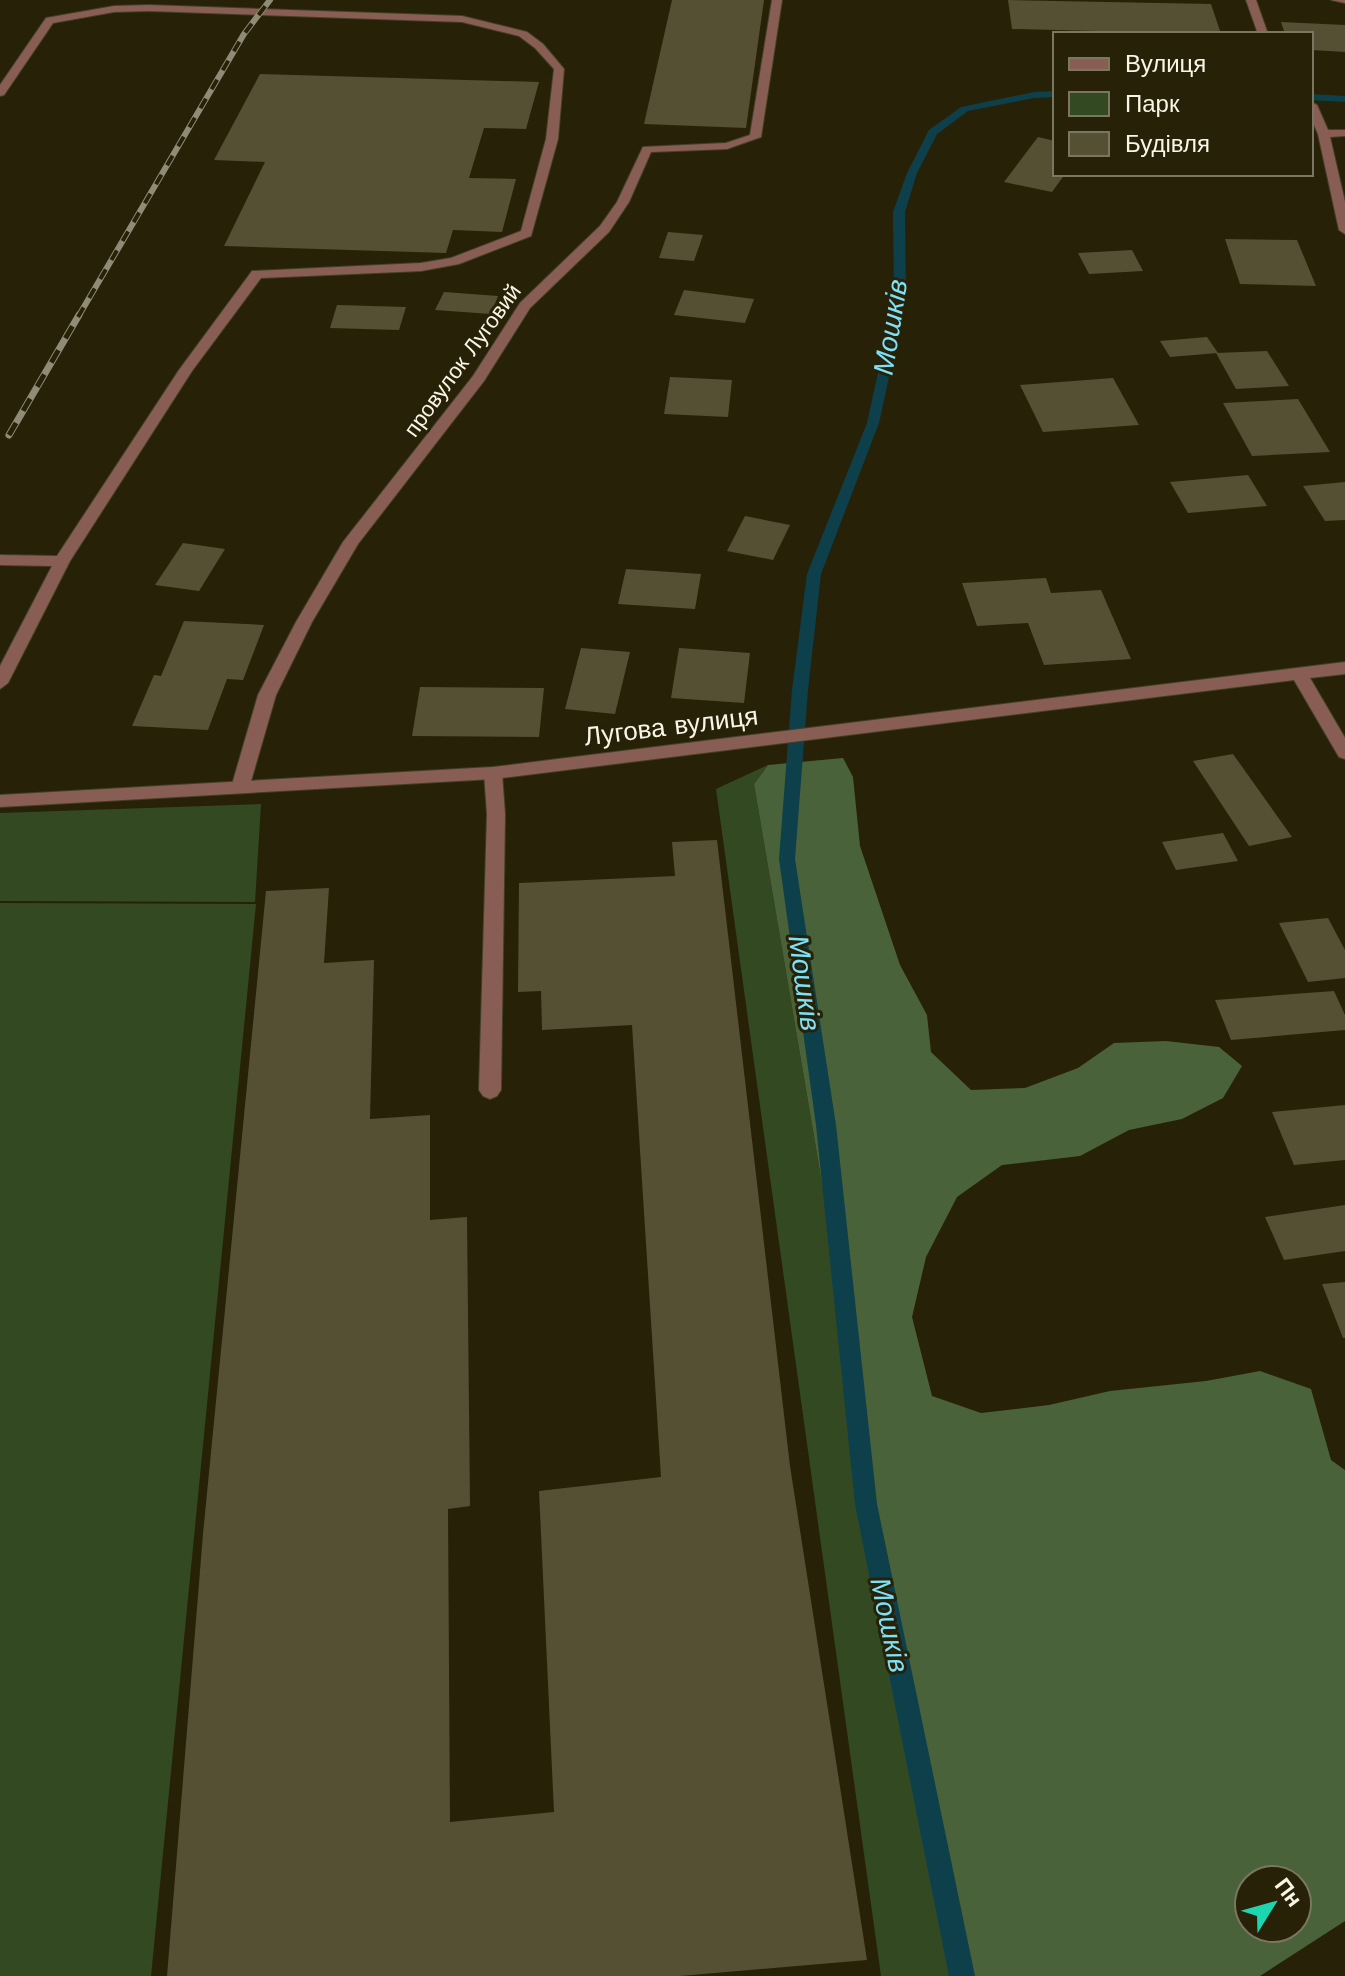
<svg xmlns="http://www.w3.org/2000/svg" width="1345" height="1976" viewBox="0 0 1345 1976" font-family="'Work Sans',sans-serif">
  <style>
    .green { fill: #334922 }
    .forest { fill: #4a6239; fill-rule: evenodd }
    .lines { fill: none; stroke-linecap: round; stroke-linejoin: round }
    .stream { fill: #0d404b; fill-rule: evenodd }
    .building { fill: #554f34 }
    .service-casing { stroke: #444026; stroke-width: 2 }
    .minor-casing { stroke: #444026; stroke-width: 2 }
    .service { fill: #885e54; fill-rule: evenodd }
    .minor { fill: #885e54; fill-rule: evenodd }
    .rail-far1-casing { stroke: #908b76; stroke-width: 6 }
    .rail-casing { stroke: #908b76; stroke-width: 7 }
    .rail-far1 { stroke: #272207; stroke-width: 4; stroke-dasharray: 11; stroke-linecap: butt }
    .rail { stroke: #272207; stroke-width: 5; stroke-dasharray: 14; stroke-linecap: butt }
    .labels { text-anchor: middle; stroke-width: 6; stroke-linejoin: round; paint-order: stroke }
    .far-street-label { font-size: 22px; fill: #f9f5e6; stroke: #272207 }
    .street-label { font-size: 26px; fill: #f9f5e6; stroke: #272207 }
    .water-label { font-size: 28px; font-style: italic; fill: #7ee0f9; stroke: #272207 }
  </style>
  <rect width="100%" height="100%" fill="#272207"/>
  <!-- green -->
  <g class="green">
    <path d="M768,765l-14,19 203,1192h-76l-165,-1187z"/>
    <path d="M261,804l-6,98 -255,-1v-88z"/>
    <path d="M0,903l256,1 -105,1072h-151z"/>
  </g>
  <!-- forest -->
  <path class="forest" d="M843,758l10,19 7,69 40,119 27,50 4,37 40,38 54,-2 53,-20 36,-25 52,-2 53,6 23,19 -19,32 -41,21 -53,11 -49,26 -78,9 -45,32 -31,60 -14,60 20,79 49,17 68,-8 61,-14 96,-10 54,-10 51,18 20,71 14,10v451l-85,55h-303l-203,-1192 14,-19zM1249,1880h48v48h-48z"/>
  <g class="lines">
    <!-- stream -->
    <g class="stream">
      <path d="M1055,91v6l-21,1 -66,13 -31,23 -20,39 -12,39 1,87 -27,124 -58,151 -13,116 -13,169 41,266 41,379 98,472h-26l-94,-472 -39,-379 -37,-266 13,-169 15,-116 60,-151 27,-124 -1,-87 14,-39 22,-43 32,-23 73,-15z"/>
      <path d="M1311,94l34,2v6l-34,-2z"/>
    </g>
  </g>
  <!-- building -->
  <g class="building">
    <path d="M672,0h92l-18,128 -102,-4z"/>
    <path d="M1008,0l203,4 10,30 -209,-5z"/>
    <path d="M1281,22l64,3v27l-34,-2v-16h-26z"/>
    <path d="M260,74l279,8 -13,47 -42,-1 -15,50 47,1 -14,53 -49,-2 -7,23 -222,-7 41,-84 -51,-2z"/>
    <path d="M1038,137l17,4v33h10l-13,18 -48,-10z"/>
    <path d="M668,232l35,3 -9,26 -35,-3z"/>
    <path d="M1225,239l72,1 19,46 -76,-2z"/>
    <path d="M1132,250l11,21 -54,3 -11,-21z"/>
    <path d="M684,290l70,9 -9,24 -71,-8z"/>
    <path d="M444,292l54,4 -7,18 -56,-4z"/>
    <path d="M337,305l69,2 -7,23 -69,-2z"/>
    <path d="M1207,337l11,16 -48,4 -10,-16z"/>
    <path d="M1267,351l22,35 -53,3 -20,-36z"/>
    <path d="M670,377l62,3 -4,37 -64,-3z"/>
    <path d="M1113,378l26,47 -96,7 -23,-47z"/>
    <path d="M1298,399l32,53 -78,4 -29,-53z"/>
    <path d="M1248,475l19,31 -79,7 -18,-31z"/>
    <path d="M1345,482v38l-20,1 -22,-35z"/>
    <path d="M745,516l45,9 -17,35 -46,-9z"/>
    <path d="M183,543l42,6 -26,42 -44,-6z"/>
    <path d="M626,569l75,5 -6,35 -77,-5z"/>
    <path d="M1046,578l5,15 50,-3 30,69 -87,6 -16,-42 -51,3 -15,-43z"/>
    <path d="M184,621l80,4 -21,55 -16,-1 -19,51 -76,-4 22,-51 7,1z"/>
    <path d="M581,648l49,4 -15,62 -50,-5z"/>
    <path d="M679,648l71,5 -6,50 -73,-5z"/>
    <path d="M420,687l124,1 -5,49 -127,-1z"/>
    <path d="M1233,754l59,83 -43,9 -56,-85z"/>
    <path d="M1223,833l15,28 -62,9 -14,-28z"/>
    <path d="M717,840l73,626 77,494 -187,16h-513l36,-442 63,-643 63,-3 -5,75 50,-3 -4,159 60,-4v105l37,-3 3,289 -22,3 2,313 104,-10 -15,-321 122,-14 -29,-452 -90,5 -1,-39 -23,1 1,-109 156,-7 -3,-34z"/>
    <path d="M1328,918l17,32v28l-37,4 -29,-59z"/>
    <path d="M1334,991l11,24v15l-114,10 -16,-40z"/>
    <path d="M1345,1105v55l-51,5 -22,-53z"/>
    <path d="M1345,1205v46l-61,9 -19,-43z"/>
    <path d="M1345,1282v56h-2l-21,-54z"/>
  </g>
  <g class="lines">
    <defs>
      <g id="service">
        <path d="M772,0h10l-21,137 -34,12 -76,3 -22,50 -20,30 -79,76 -46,73 -126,163 -46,78 -36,73 -27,93 -3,4h-12l-3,-4 27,-93 38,-73 47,-80 130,-166 47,-73 80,-77 17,-24 26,-55 83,-4 24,-8z"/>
        <path d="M1246,0h10l12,34h-10z"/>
        <path d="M1331,0h14v3z"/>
        <path d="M149,5l313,11 65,16 16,12 21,25 -6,70 -27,97 -72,28 -38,7 -160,7 -69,93 -122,190 -62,122 -8,6v-23l52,-100 -52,-1v-10l57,1 122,-186 73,-99 169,-8 30,-5 70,-27 25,-92 8,-70 -19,-21 -16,-12 -57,-14 -313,-11 -35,1 -61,11 -49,72 -4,1v-11l46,-67 68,-12z"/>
        <path d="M1311,102l6,3 11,25h17v6l-15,1 15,65v32l-6,-4 -21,-96 -7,-16z"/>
        <path d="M493,767l9,6 3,41 -4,276 -4,6 -7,3 -7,-3 -4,-6 8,-276 -3,-41z"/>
      </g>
      <path id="minor" d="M1345,662v12l-35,4 35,60v21l-6,-2 -45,-77 -801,99 -493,28v-12l493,-28z"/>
    </defs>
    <!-- service casing -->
    <use href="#service" class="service-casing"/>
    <!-- minor casing -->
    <use href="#minor" class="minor-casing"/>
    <!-- service -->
    <use href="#service" class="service"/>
    <!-- minor -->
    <use href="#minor" class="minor"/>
    <defs>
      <path id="rail-far1" d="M78,317l166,-283 26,-34"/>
      <path id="rail" d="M9,435l70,-120"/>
    </defs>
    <!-- rail-far1 casing -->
    <use href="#rail-far1" class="rail-far1-casing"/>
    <!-- rail casing -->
    <use href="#rail" class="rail-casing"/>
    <!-- rail-far1 -->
    <use href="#rail-far1" class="rail-far1"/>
    <!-- rail -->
    <use href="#rail" class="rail"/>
  </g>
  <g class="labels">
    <!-- far-street labels -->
    <g class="far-street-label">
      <text transform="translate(462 360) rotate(-54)" y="8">провулок Луговий</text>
    </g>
    <!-- street labels -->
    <g class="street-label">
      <text transform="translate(671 726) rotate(-7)" y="9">Лугова вулиця</text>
    </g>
    <!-- water labels -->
    <g class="water-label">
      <text transform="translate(890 327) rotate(-81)" y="10">Мошків</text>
      <text transform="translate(805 983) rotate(82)" y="10">Мошків</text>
      <text transform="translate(890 1625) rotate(78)" y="10">Мошків</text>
    </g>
  </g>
  <!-- legend -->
  <rect x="1053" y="32" width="260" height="144" fill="#272207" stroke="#7b7660" stroke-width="2"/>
  <rect x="1069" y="58" width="40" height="12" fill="#885e54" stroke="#7b7660" stroke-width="2"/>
  <text x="1125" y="72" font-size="24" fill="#f9f5e6">Вулиця</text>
  <rect x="1069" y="92" width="40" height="24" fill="#334922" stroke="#7b7660" stroke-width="2"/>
  <text x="1125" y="112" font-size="24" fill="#f9f5e6">Парк</text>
  <rect x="1069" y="132" width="40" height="24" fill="#554f34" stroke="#7b7660" stroke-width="2"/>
  <text x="1125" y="152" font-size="24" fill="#f9f5e6">Будівля</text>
  <!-- north arrow -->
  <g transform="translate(1273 1904) rotate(53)"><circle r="38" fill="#272207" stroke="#7b7660" stroke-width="2"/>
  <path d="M0-6L14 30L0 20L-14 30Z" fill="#1ed5b1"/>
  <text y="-12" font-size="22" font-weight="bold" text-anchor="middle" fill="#f9f5e6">Пн</text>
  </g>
</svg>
